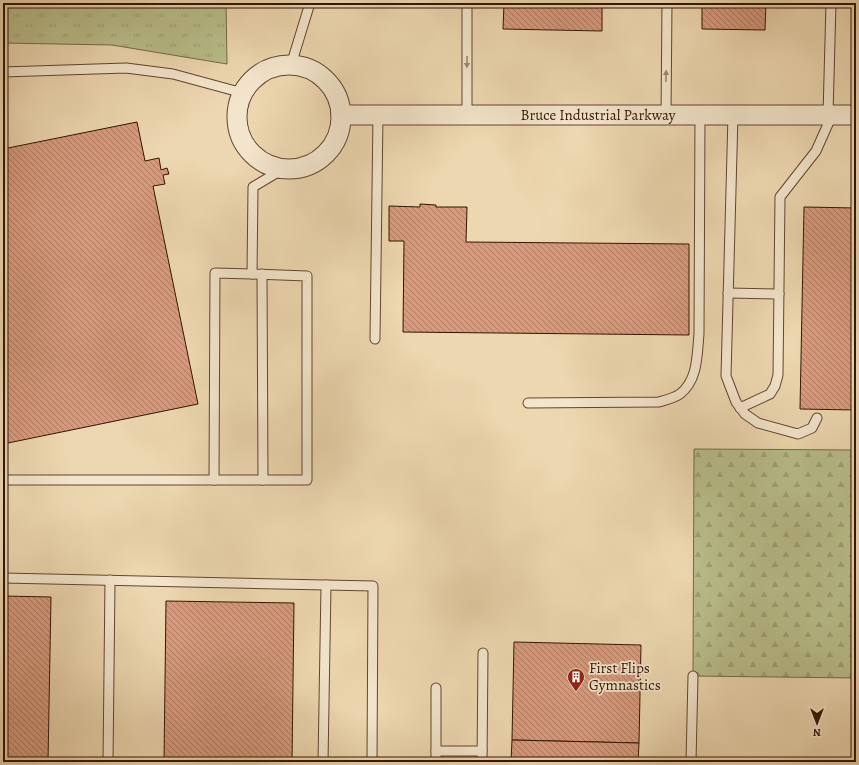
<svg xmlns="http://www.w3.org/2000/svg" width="859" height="765" viewBox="0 0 859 765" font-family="Alegreya,serif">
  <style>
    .grass { fill: url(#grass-tufts); stroke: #766947 }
    .forest { fill: url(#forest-firs); stroke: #766947 }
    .building { fill: url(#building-back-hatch); stroke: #331403 }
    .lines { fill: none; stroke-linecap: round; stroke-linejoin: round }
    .service-casing { stroke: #62452e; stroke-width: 11 }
    .minor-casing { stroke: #62452e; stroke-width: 21 }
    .service { stroke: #f3e5cc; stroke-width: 9 }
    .minor { stroke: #f3e5cc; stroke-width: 19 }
    .oneway { fill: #9d8772 }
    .labels { text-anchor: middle; stroke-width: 3.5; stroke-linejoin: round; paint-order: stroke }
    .street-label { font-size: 15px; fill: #331403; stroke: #f3e5cc }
    .poi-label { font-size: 15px; fill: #331403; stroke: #f3e5cc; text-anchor: start }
  </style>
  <defs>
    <pattern id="grass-tufts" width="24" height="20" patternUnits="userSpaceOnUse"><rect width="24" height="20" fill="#b9be8b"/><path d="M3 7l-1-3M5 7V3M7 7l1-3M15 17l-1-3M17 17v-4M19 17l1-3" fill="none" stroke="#a0a276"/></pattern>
    <pattern id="forest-firs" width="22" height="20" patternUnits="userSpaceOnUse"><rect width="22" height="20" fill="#b9be8b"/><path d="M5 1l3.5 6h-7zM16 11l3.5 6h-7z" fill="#a0a276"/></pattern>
    <pattern id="building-back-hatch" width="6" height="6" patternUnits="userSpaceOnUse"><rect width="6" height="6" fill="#d89a7d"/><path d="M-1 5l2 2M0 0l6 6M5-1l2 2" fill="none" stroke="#b07c64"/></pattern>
  </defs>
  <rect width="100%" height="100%" fill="#edd7b0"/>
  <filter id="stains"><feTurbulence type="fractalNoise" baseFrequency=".005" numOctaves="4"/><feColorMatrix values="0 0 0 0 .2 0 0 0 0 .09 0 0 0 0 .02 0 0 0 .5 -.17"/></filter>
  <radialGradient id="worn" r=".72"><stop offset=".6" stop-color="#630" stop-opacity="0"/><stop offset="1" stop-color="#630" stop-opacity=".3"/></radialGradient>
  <!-- grass -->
  <path class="grass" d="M3,3h223l1,61 -115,-19 -109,-2z"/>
  <!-- forest -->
  <path class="forest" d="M694,449l162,1v228l-163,-2z"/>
  <!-- building -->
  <g class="building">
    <path d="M504,3h98v28l-99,-2z"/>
    <path d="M702,3h64l-1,27 -63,-1z"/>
    <path d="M137,122l8,39 14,-3 2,12 6,-2 2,6 -6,1 2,9 -12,2 45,218 -195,40v-295z"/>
    <path d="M420,204l16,1v2h31l-1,35 223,2v91l-286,-3 1,-91h-15v-35l31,1z"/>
    <path d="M804,207l52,1v202l-56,-1z"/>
    <path d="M3,596l48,1 -3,165h-45z"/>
    <path d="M166,601l128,2 -2,159h-128z"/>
    <path d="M514,642l127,3 -2,98 -127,-3z"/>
    <path d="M512,740l127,3 -1,19h-127z"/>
  </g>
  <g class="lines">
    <defs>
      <g id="service">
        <path d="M291,65l19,-62"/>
        <path d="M3,72l123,-4 47,6 70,19"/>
        <path d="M467,115v-112"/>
        <path d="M666,115l1,-112"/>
        <path d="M733,115l-7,261 10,26 9,12 13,9 40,11 14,-6 5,-10"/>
        <path d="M828,115l3,-112"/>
        <path d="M262,274l1,206"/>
        <path d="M728,293l51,1"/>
        <path d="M375,339l3,-224"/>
        <path d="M528,403l131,-1c7,-2 15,-4 21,-8 18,-14 17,-39 19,-60l1,-219"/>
        <path d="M740,408l30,-14 5,-8 3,-11 2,-178 36,-46 16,-36"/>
        <path d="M3,480h304v-204l-55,-2 1,-87 30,-18"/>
        <path d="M214,480l1,-207 37,1"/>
        <path d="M3,578l370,8 -1,176"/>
        <path d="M436,751h46"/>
        <path d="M108,762l2,-182"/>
        <path d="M323,762l3,-177"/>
        <path d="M436,762v-74"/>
        <path d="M482,762l1,-109"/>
        <path d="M691,762l2,-86"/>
      </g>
      <g id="minor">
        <circle cx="289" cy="117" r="52"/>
        <path id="s1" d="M341,115h515"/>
      </g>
    </defs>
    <!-- service casing -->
    <use href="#service" class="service-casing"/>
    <!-- minor casing -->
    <use href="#minor" class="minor-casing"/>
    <!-- service -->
    <use href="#service" class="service"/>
    <!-- minor -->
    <use href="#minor" class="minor"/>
  </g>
  <!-- one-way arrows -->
  <defs><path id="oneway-solid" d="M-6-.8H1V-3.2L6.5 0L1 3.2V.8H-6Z"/></defs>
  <g class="oneway">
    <use href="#oneway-solid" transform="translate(467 62) rotate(91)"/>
    <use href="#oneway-solid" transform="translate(666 76) rotate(-89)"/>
  </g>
  <!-- icons -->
  <defs>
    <symbol id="building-pin" viewBox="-11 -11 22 30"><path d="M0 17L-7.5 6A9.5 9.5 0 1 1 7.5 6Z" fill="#8f2418" stroke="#f3e5cc"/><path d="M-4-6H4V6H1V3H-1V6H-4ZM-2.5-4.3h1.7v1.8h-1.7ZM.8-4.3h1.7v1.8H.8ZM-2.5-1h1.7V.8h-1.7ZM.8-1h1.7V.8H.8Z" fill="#fff"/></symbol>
  </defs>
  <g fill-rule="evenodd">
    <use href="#building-pin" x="566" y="667" width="20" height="27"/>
  </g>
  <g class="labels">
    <!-- street labels -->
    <g class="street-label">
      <text dy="5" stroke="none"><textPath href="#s1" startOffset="257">Bruce Industrial Parkway</textPath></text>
    </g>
    <!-- poi labels -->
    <g class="poi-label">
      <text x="589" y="673">First Flips<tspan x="589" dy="17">Gymnastics</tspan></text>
    </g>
  </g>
  <!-- margin -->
  <rect width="859" height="765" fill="none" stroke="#edd7b0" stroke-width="16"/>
  <rect x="4" y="4" width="851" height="757" fill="none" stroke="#331403" stroke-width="2"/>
  <rect x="8" y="8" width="843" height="749" fill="none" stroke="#331403"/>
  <!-- north arrow -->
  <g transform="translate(817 723) rotate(180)" stroke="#f3e5cc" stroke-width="3" paint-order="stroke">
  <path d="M0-3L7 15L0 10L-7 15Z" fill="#331403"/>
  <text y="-6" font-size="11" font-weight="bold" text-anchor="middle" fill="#331403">N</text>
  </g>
  <rect width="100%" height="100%" filter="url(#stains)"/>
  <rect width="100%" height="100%" fill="url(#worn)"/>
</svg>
